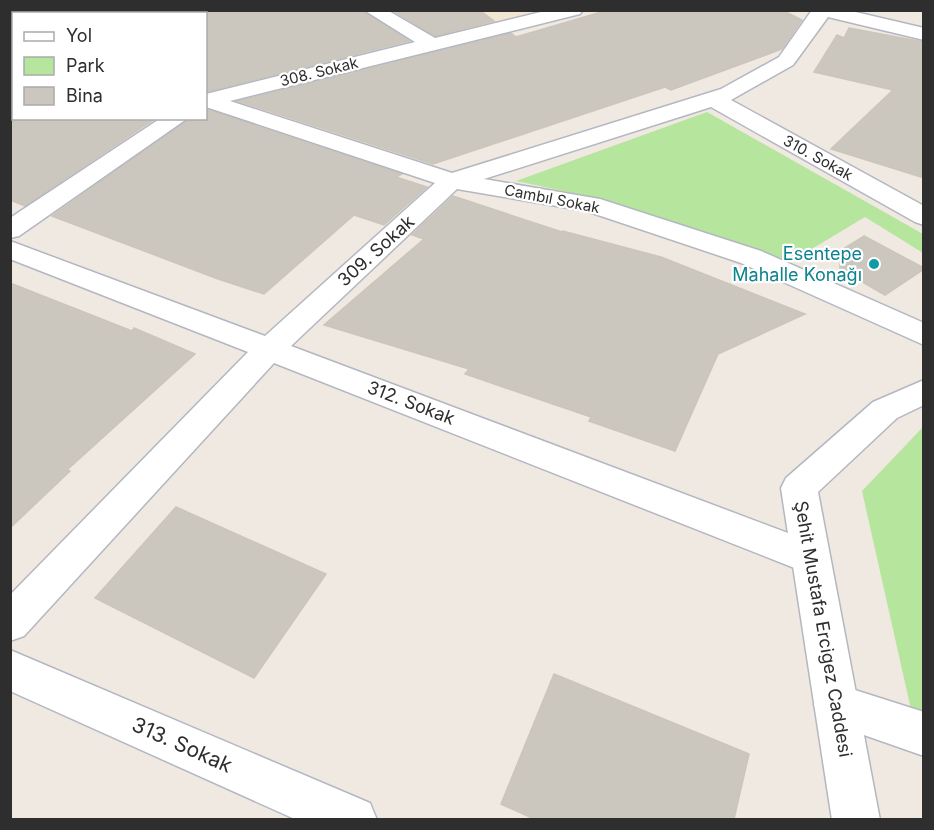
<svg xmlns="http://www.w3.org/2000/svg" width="934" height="830" viewBox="0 0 934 830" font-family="Inter,sans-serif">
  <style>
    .education { fill: #f0e6d1 }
    .green { fill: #b6e59e }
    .building { fill: #cbc7bf; stroke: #cbc5ba; stroke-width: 1.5 }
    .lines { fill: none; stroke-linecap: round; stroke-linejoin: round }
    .minor-casing { stroke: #b4b7c1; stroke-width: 3 }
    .secondary-casing { stroke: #b4b7c1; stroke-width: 3 }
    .minor { fill: #fff; fill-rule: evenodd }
    .secondary { fill: #fff; fill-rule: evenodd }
    .culture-dot { fill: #0f9aa8; stroke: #fff; stroke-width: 2 }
    .labels { text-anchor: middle; stroke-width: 4.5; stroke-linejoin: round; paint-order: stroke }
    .far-street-label { font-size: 15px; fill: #2e2e2e; stroke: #fff }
    .street-label { font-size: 18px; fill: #2e2e2e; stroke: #fff }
    .culture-label { font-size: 18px; fill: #0d838f; stroke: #fff; text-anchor: end }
    .near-street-label { font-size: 21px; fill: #2e2e2e; stroke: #fff }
  </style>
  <rect width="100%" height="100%" fill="#efe9e1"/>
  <!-- education -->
  <path class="education" d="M400,11h137l-95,24z"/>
  <!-- green -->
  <g class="green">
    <path d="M707,112l216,122v19l-58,-36 -75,45 -91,-32 -112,-34 -71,-15z"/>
    <path d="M923,427v291l-11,-4 -50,-223z"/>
  </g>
  <!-- building -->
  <g class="building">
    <path d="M206,10h156l47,31 -203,51z"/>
    <path d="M392,10h87l15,11 -59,15z"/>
    <path d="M608,10h174l20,10 -20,29 -111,41 -6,-3 -232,77 -195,-63 273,-68 5,4z"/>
    <path d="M849,28l75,14v136l-93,-29 62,-59 -79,-18 23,-37 7,3z"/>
    <path d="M206,109l196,65 -6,3 31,10 -43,38 -30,-10 -90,79 -46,-15 -166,-63 138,-98h16z"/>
    <path d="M10,118h146l-131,88 -15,-6z"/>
    <path d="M453,196l109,36 1,-1 98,26 144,57 -87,40 -43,97 -86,-30 2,-4 -126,-43 4,-5 -145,-44 100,-86 -12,-4z"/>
    <path d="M864,236l60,32v1l-39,26 -45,-26v-18z"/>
    <path d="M10,283l122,48 2,-3 61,26 -128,116 3,1 -60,57z"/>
    <path d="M176,507l150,67 -72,104 -159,-80z"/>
    <path d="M554,674l195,80 -15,65h-200l-33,-15z"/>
  </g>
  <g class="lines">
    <defs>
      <g id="minor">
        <path d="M19,10h24l-2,4h-24z"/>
        <path d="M364,10h23l48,28 114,-28h34l-3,4 -350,87 222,72 269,-84 58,-32 33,-47h35l77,18v12l-96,-23 -35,48 -62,35 193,106v19l-9,-3 -204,-115 -227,72 116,20 161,52 163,72v22l-183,-82 -155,-52 -129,-22 -166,157 534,201 5,11 -5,11 -14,5 -14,-5 -523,-206 -250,273 -14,5v-46l238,-243 -238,-93v-18l255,95 170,-153 -229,-76v-13l209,-52z"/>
        <path d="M10,41l4,1v12l-4,-1z"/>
        <path d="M161,118h27l-169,118 -9,2v-20z"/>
        <path d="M10,650l360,153 7,17h-80l-287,-129z"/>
        <path d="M836,684l88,28v44l-103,-36 -7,-15 7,-15z"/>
      </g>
      <path id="secondary" d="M924,380v25l-27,13 -79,74 62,328h-48l-51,-332 5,-10 87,-76z"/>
    </defs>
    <!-- minor casing -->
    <use href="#minor" class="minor-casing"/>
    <!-- secondary casing -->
    <use href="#secondary" class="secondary-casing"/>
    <!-- minor -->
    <use href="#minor" class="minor"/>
    <!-- secondary -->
    <use href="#secondary" class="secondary"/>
  </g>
  <!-- markers -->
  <circle class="culture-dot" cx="874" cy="264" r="6"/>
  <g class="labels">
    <!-- far-street labels -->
    <g class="far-street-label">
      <text transform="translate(319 72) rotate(-14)" y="5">308. Sokak</text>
      <text transform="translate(818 158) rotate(29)" y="5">310. Sokak</text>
      <text transform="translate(552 199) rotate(11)" y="5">Cambıl Sokak</text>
    </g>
    <!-- street labels -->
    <g class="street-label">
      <text transform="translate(376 251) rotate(-42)" y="6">309. Sokak</text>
      <text transform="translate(411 403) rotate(21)" y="6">312. Sokak</text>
      <text transform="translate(823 629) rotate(80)" y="6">Şehit Mustafa Ercigez Caddesi</text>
    </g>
    <!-- culture labels -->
    <g class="culture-label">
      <text x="862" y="260">Esentepe<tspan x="862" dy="21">Mahalle Konağı</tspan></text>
    </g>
    <!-- near-street labels -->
    <g class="near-street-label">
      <text transform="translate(182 745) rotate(24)" y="7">313. Sokak</text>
    </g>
  </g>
  <!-- border -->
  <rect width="934" height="830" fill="none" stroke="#2e2e2e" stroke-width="24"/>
  <!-- legend -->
  <rect x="12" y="12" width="195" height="108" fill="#ffffff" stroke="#ababab" stroke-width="1.5"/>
  <rect x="24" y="32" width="30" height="9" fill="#ffffff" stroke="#ababab" stroke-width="1.5"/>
  <text x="66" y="42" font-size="18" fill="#2e2e2e">Yol</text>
  <rect x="24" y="57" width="30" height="18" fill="#b6e59e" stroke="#ababab" stroke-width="1.5"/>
  <text x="66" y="72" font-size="18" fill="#2e2e2e">Park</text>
  <rect x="24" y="87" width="30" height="18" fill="#cbc7bf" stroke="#ababab" stroke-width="1.5"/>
  <text x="66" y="102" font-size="18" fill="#2e2e2e">Bina</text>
</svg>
